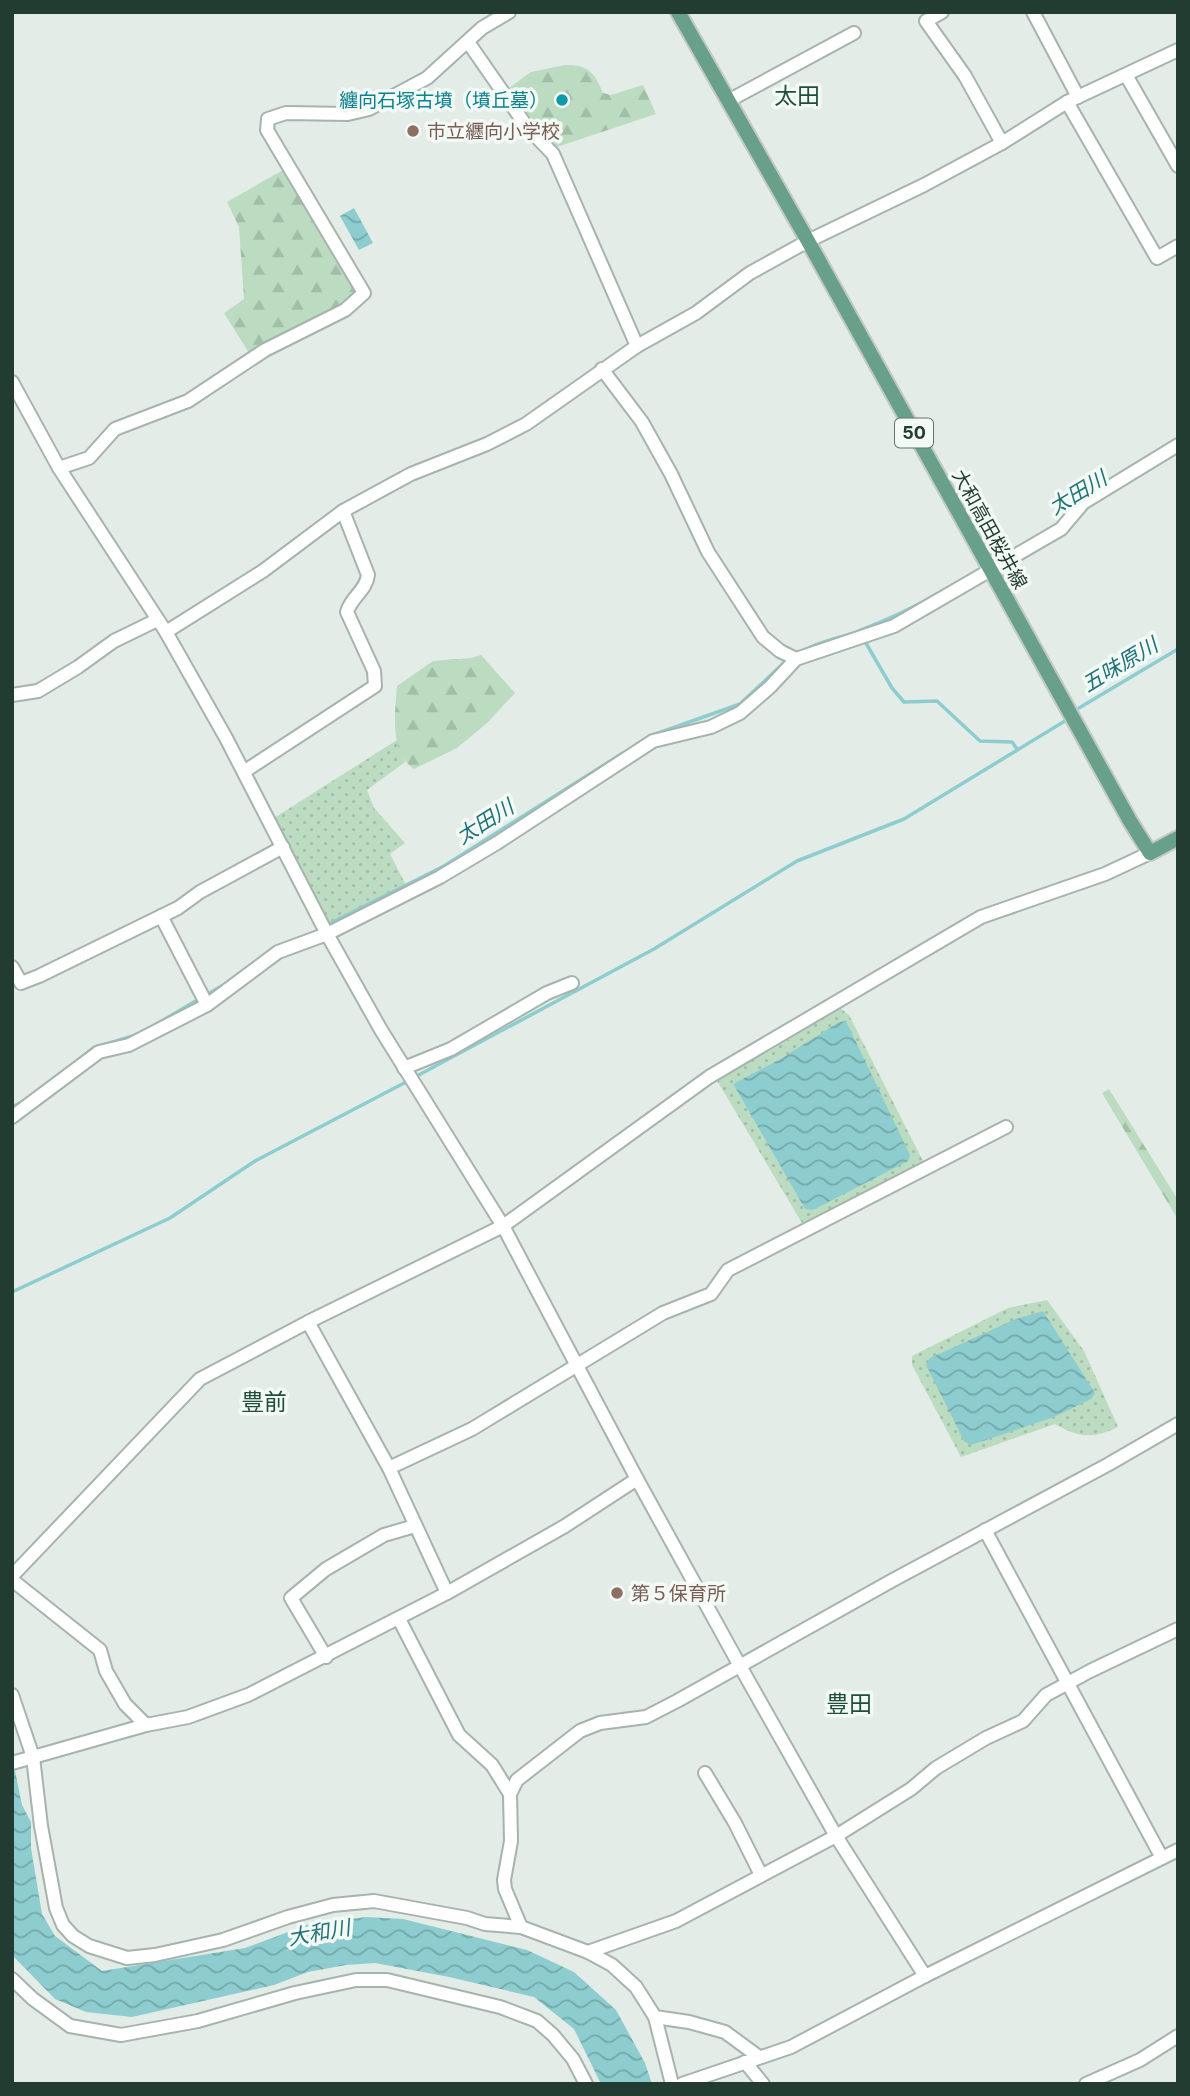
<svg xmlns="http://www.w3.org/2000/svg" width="1190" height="2096" viewBox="0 0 1190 2096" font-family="Inter,'Noto Sans JP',sans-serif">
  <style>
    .grass { fill: url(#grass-dots); fill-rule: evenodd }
    .forest { fill: url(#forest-firs) }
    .water { fill: url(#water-waves) }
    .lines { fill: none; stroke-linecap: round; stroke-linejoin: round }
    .stream { stroke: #8dcdcf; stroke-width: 3.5 }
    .minor-casing { stroke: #a6b4ad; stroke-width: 16 }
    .major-casing { stroke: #c1c8c6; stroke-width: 18 }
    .minor { stroke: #fff; stroke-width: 12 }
    .major { stroke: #69a08a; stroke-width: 14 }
    .culture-dot { fill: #0f9aa8; stroke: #f3f9f5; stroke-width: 2.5 }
    .education-dot { fill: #8d6e63; stroke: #f3f9f5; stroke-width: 2.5 }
    .labels { text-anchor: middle; stroke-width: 7; stroke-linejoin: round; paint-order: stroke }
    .shield { fill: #f3f9f5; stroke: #61756c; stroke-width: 2 }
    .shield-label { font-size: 18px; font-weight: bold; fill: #233c32 }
    .culture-label { font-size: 19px; fill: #0d838f; stroke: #f3f9f5; text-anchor: end }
    .education-label { font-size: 19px; fill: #785e54; stroke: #f3f9f5; text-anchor: start }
    .street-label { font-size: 19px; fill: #233c32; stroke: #f3f9f5 }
    .water-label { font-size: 21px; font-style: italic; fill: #207376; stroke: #f3f9f5 }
    .quarter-label { font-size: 23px; fill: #204e3c; stroke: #f3f9f5 }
  </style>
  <defs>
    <pattern id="grass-dots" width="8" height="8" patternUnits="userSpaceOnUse" patternTransform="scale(1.75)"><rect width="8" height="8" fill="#bcdcc1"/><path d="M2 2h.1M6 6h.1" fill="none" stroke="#a1bea6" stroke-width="1.8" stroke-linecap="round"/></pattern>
    <pattern id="forest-firs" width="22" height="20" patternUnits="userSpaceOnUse" patternTransform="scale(1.75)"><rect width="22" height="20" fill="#bcdcc1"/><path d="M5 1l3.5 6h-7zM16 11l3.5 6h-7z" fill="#a1bea6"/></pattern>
    <pattern id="water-waves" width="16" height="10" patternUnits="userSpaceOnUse" patternTransform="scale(1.75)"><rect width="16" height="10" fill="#8dcdcf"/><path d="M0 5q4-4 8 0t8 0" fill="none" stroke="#73a8a9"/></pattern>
  </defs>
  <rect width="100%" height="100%" fill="#e3ece7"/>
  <!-- grass -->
  <g class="grass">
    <path d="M397,740l8,22 -38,28 7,18 31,35 -15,11 18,35 -77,39 -57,-110z"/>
    <path d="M840,1008l9,7 75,148 -116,62 -6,-2 -86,-144 60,-32zM782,1058l23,151 -72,-125z"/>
    <path d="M1047,1300l37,51 34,76c-25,12 -39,11 -63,-3l-94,33 -49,-92v-9l96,-48z"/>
  </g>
  <!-- forest -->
  <g class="forest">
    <path d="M565,65c23,-1 30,8 38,28l8,2 32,-10 13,29 -99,33 -24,-23 -24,-36 22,-16z"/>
    <path d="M283,170l74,122 -25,20 -76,35 -7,6 -25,-40 20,-14 -5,-72 -12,-25z"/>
    <path d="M481,655l34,38 -28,30 -30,25 -43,21c-25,-17 -19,-56 -17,-83l36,-25 38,-3z"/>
    <path d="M1109,1089l69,111 -1,18 -75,-125z"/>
  </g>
  <!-- water -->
  <g class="water">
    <path d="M354,208l19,35 -14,7 -19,-34z"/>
    <path d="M846,1021l64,134 -2,6 -95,49 -8,-1 -72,-125 49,-26 57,-36z"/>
    <path d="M1043,1311l52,82 -4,6 -37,18 -83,28 -7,-4 -38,-76 4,-7 86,-39z"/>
    <path d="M12,1756l10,49 9,17v26l11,66 13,22 47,35 143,-23 62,-23 59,-8 37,2 124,31 47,22 42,38 29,53 7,21h-51l-27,-55 -40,-32 -85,-20 -74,-14 -29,2 -38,7 -34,13 -142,32 -46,-5 -31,-13 -43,-44z"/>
  </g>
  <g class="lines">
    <!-- stream -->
    <g class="stream">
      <path d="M863,638l29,50 12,14 33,-1 43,40 32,1 5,7"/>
      <path d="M803,651c18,-11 39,-13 58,-21 26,-10 52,-22 76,-36"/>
      <path d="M1079,708l99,-59"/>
      <path d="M650,736l90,-32 47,-44"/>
      <path d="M327,925l117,-59 179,-113"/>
      <path d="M206,995l21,-12"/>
      <path d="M155,1025l44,-26"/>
      <path d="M68,1068l25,-20 43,-13"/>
      <path d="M415,1077l239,-128 143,-88 107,-42 161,-98"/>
      <path d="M12,1107l14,-7"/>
      <path d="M12,1292l158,-74 85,-57 153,-80"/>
    </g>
    <defs>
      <g id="minor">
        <path d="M942,12l-16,9 39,55 37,67"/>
        <path d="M1033,12l45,85"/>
        <path d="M468,42l59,85 26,27 84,192"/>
        <path d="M1126,75l52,91"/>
        <path d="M728,101l126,-68"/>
        <path d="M1067,102l90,156 21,-12"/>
        <path d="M602,369l40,53 29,52 37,78 55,85 17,14 16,8"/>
        <path d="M12,382l47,86 107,164 60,106 101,196 54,96 122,196 134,253 103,187 96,170 89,140"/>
        <path d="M59,468l30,-10 26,-29 73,-28 77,-51 80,-40 19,-17 -97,-163 1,-11 18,-6 62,1 21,-5 58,-31 55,-50 27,-16"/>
        <path d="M166,632l97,-61 80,-60 68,-37 76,-30 39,-20 111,-78 59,-33 54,-40 58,-32 116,-56 78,-42 65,-41 111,-52"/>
        <path d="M12,695l26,-4 40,-24 36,-26 43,-21"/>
        <path d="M245,771l130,-85 -1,-15 -27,-59c4,-15 19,-21 21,-37l-25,-64"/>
        <path d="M161,916l46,89"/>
        <path d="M12,967l9,16 18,-7 139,-68 22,-16 83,-45"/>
        <path d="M404,1068l47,-19 96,-56 25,-10"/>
        <path d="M12,1117l87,-65 30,-7 78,-40 71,-53 49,-18 113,-57 57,-34 156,-102 58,-14 29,-14 30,-26 26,-28 98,-33 167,-97 22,-26 95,-58"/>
        <path d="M308,1322l81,146 58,125"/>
        <path d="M389,1468l83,-39 191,-116 48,-19 17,-24 278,-143"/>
        <path d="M985,1530l177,328"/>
        <path d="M12,1576l188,-197 108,-57 195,-96 206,-149 272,-160 124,-43 45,-21"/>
        <path d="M12,1580l88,70 6,21 19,33 21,21"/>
        <path d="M399,1619l60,116 33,30 18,29"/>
        <path d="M326,1657l-35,-59 35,-29 58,-34 31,-9"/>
        <path d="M12,1695l21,62 8,69 15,82 7,17 10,11 16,10 38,12 28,-3 68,-15 65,-23 45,-12 41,-4 93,17 18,6 36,3 67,25 24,13 24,22 19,30 34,5 36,10 34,25"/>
        <path d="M12,1763l134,-38 42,-8 60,-22 199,-102 118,-67 72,-47"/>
        <path d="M705,1773l30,50 26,52"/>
        <path d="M521,1927l-16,-38 -1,-9 7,-39 -1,-47 7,-14 63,-49 20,-8 46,-6 31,-16 216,-121 216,-116 69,-40"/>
        <path d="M588,1952l88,-31 160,-85 75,-47 25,-21 50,-30 37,-17 23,-26 44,-24 88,-42"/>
        <path d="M12,1979l21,20 37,27 51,9 77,-14 97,-28 61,-13h31l113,27 37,14 16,14 20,24 13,25"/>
        <path d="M655,2017l17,67"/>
        <path d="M745,2062l18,22"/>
        <path d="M682,2084l109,-37 134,-71 253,-126"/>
        <path d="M1086,2084l54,-24 38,-24"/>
      </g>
      <path id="major" d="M678,12l130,229 322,580 20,32 28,-15"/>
    </defs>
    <!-- minor casing -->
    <use href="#minor" class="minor-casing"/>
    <!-- major casing -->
    <use href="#major" class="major-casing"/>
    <!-- minor -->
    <use href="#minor" class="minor"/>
    <!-- major -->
    <use href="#major" class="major"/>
  </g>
  <!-- markers -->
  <circle class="culture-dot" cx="562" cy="100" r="7"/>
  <g class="education-dot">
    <circle cx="413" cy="131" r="7"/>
    <circle cx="617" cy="1593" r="7"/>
  </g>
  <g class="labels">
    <!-- shield labels -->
    <rect class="shield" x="895" y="418.5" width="38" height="29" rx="5"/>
    <g class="shield-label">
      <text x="914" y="439">50</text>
    </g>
    <!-- culture labels -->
    <g class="culture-label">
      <text x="548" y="107">纏向石塚古墳（墳丘墓）</text>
    </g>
    <!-- education labels -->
    <g class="education-label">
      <text x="427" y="138">市立纒向小学校</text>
      <text x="631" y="1600">第５保育所</text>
    </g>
    <!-- street labels -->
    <g class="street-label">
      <text transform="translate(990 529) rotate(61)" y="7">大和高田桜井線</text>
    </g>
    <!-- water labels -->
    <g class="water-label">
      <text transform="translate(1078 493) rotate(-31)" y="7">太田川</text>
      <text transform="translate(1120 665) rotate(-31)" y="7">五味原川</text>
      <text transform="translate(485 822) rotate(-32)" y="7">太田川</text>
      <text transform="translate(319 1933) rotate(-10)" y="7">大和川</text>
    </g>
    <!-- quarter labels -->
    <g class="quarter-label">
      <text x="797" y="104">太田</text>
      <text x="264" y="1410">豊前</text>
      <text x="849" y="1712">豊田</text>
    </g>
  </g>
  <!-- border -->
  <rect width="1190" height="2096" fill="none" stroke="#233c32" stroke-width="28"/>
</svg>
